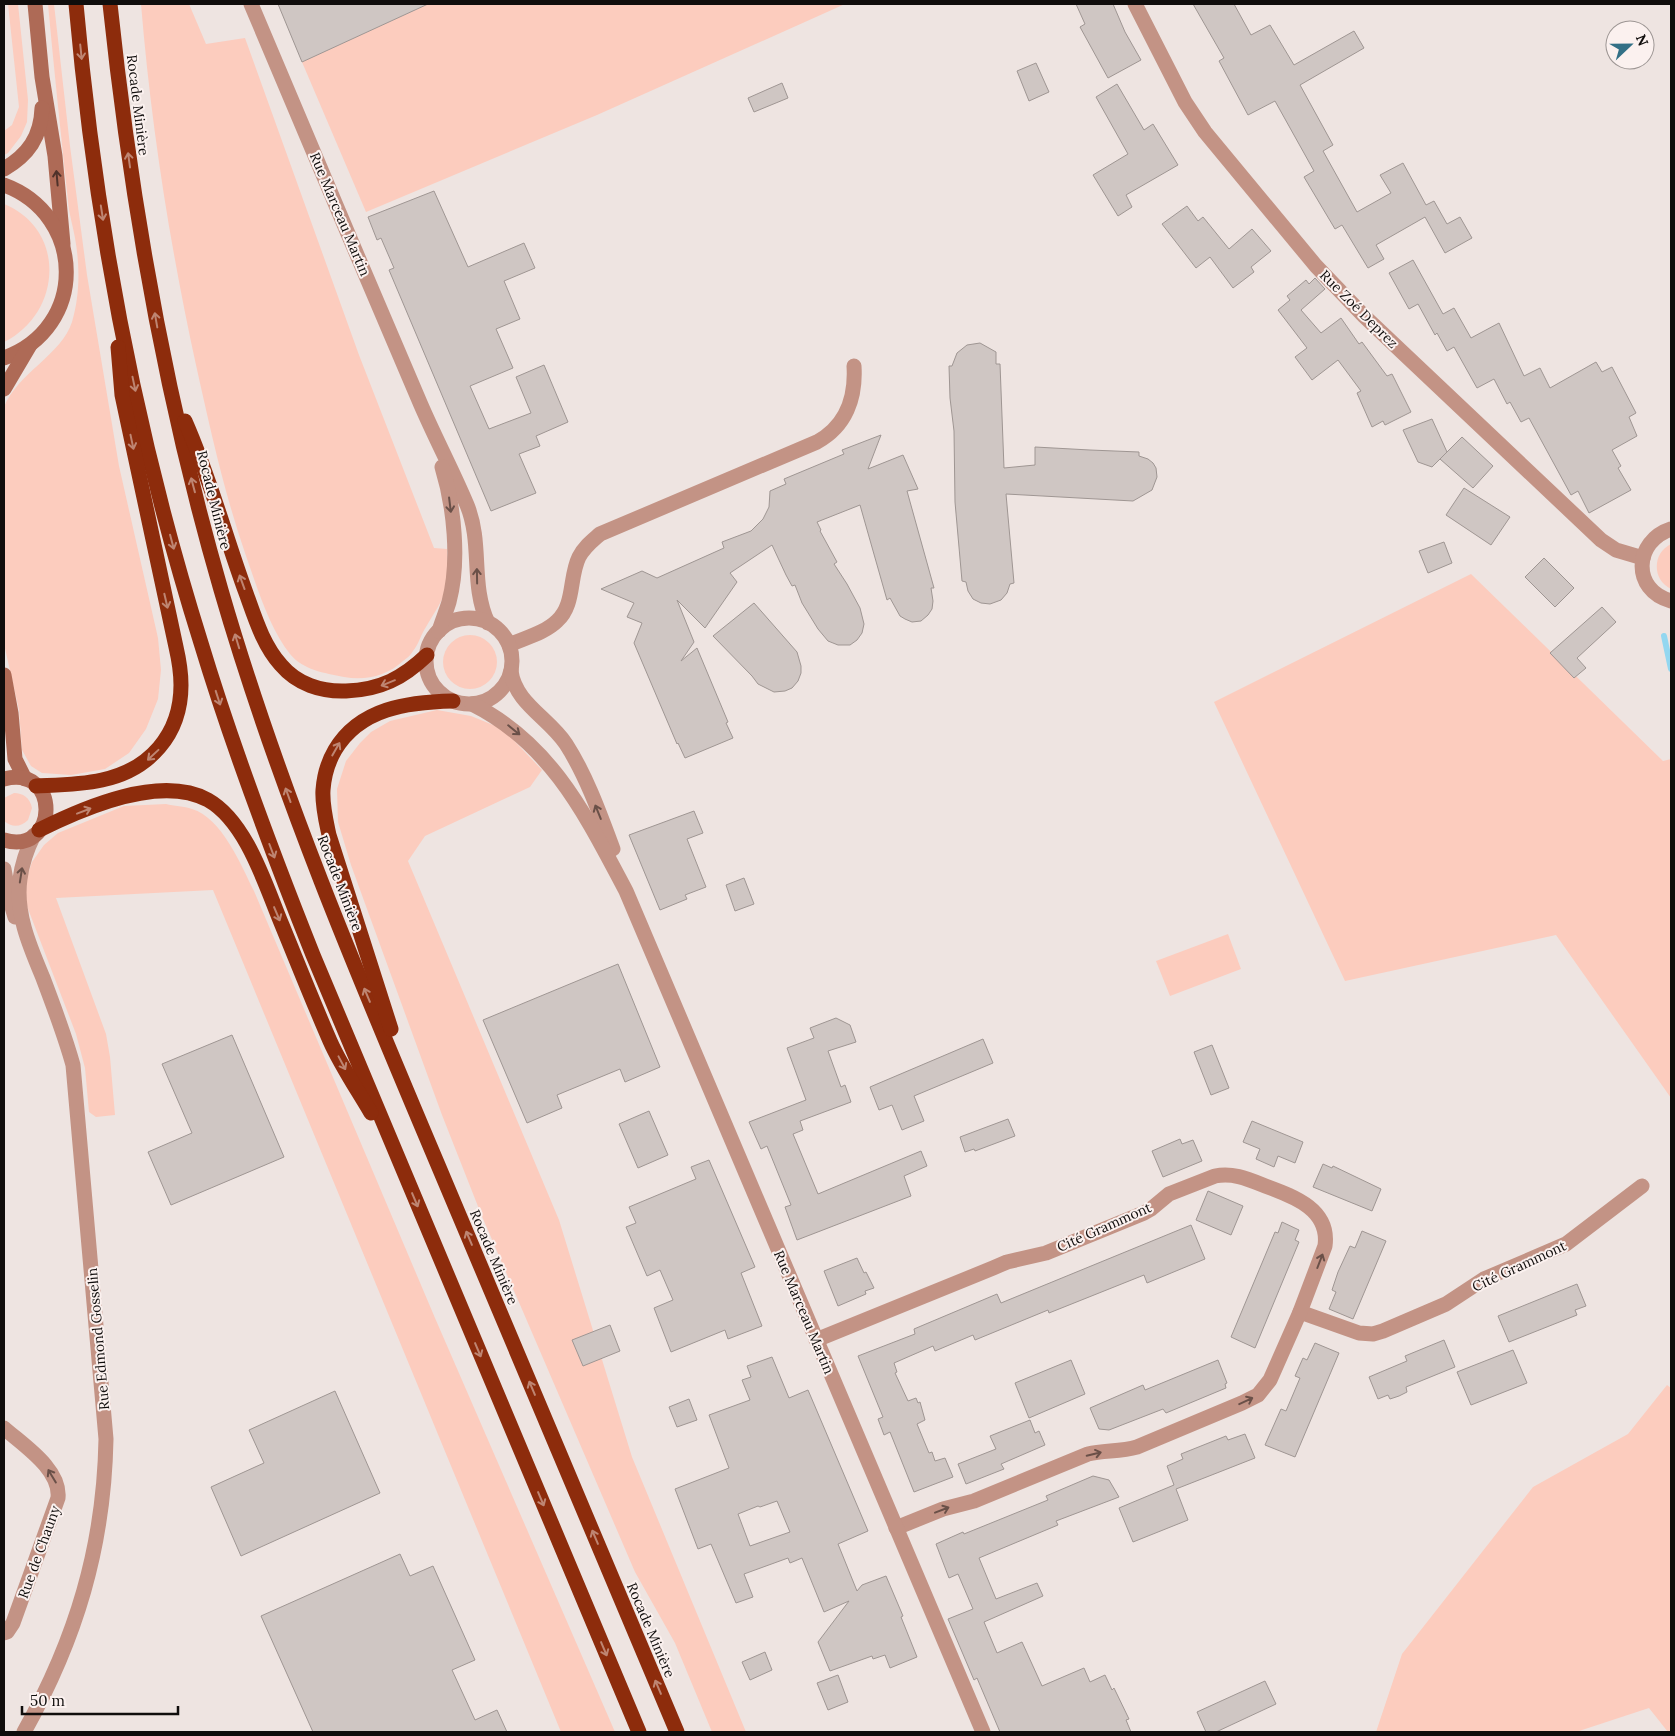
<svg xmlns="http://www.w3.org/2000/svg" width="1675" height="1736" viewBox="0 0 1675 1736" font-family="Lora,serif">
  <style>
    .green { fill: #fcccbe }
    .lines { fill: none; stroke-linecap: round; stroke-linejoin: round }
    .stream { stroke: #93d7f0; stroke-width: 6 }
    .building { fill: #cfc6c3; stroke: #9f9693; fill-rule: evenodd }
    .minor { stroke: #c39385; stroke-width: 15 }
    .tertiary { stroke: #c39385; stroke-width: 15 }
    .secondary { stroke: #ae6a56; stroke-width: 15 }
    .motorway { stroke: #8d2c0c; stroke-width: 15 }
    .oneway { stroke: #be8572 }
    .oneway2 { stroke: #4f322a }
    .oneway3 { stroke: #6a5048 }
    .labels { text-anchor: middle; stroke-width: 4; stroke-linejoin: round; paint-order: stroke }
    .street-label { font-size: 14px; fill: #100d0c; stroke: #fbf1ef }
  </style>
  <rect width="100%" height="100%" fill="#eee4e1"/>
  <!-- green -->
  <g class="green">
    <path d="M8,4h10l10,96 -1,22 -6,14 -13,17 -4,2v-24l8,-6 7,-18z"/>
    <path d="M48,4h6l16,142 17,129 32,191 39,172 3,32 -3,29 -12,30 -17,24 -24,16 -34,6 -29,-2 -11,-7 -9,-16 -3,-40 -15,-66v-237c13,-33 58,-53 68,-85 8,-27 8,-57 3,-84 -2,-12 -6,-24 -7,-37 -7,-66 -14,-131 -20,-197z"/>
    <path d="M141,4h48l17,40 39,-6 114,317 75,193 13,1c0,11 2,25 0,37 -4,15 -13,27 -21,41 -5,7 -7,17 -13,24 -2,4 -6,7 -10,10 -16,15 -38,20 -59,16 -20,-4 -41,-7 -54,-23 -21,-26 -34,-70 -45,-101 -21,-61 -35,-125 -49,-188 -26,-119 -45,-240 -55,-361z"/>
    <path d="M428,4h417l-248,111 -231,97 -64,-150z"/>
    <path d="M4,204c63,26 58,109 0,138z"/>
    <path d="M1671,544v45c-19,-9 -19,-36 0,-45z"/>
    <path d="M1471,574l192,187 8,-2v339l-115,-163 -211,46 -131,-279z"/>
    <circle cx="470" cy="662" r="27"/>
    <path d="M437,710l34,6 32,13 39,41 -12,17 -105,49 -17,25 151,359 73,237 114,275h-34l-37,-89 -40,-71 -154,-358 -39,-99 -91,-250 -13,-43 -1,-33 9,-28 14,-18 11,-11 19,-11z"/>
    <path d="M14,793c9,0 16,5 18,15l-4,12c-7,7 -16,8 -24,1v-23z"/>
    <path d="M166,804c8,2 18,2 26,5 30,9 49,56 62,82l181,427 180,414h-54l-348,-842 -157,8 50,136 4,23 5,58 -19,2 -7,-5 -4,-44 -9,-34 -51,-133v-18l7,-21 12,-17 14,-12 66,-27z"/>
    <path d="M1228,934l13,35 -71,27 -14,-35z"/>
    <path d="M1667,1385l4,3v344h-3l-19,-24 -73,24h-200l26,-78 131,-167 95,-53z"/>
  </g>
  <g class="lines">
    <!-- stream -->
    <path class="stream" d="M1664,636l7,33"/>
  </g>
  <!-- building -->
  <g class="building">
    <path d="M278,4h150l-126,58z"/>
    <path d="M1076,4h37l12,28 16,28 -33,18 -28,-51 5,-3z"/>
    <path d="M1193,4h41l17,31 19,-10 24,40 60,-34 10,17 -64,37 33,60 -10,6 34,61 34,-19 -11,-18 23,-12 23,42 8,-4 13,23 13,-7 12,21 -27,15 -20,-36 -49,28 8,14 -16,9 -26,-43 -7,4 -31,-52 10,-6 -39,-70 -27,14 -29,-54 5,-3z"/>
    <path d="M1036,63l13,29 -20,9 -12,-30z"/>
    <path d="M782,83l6,15 -34,14 -6,-14z"/>
    <path d="M1117,84l27,46 9,-6 25,41 -52,30 6,12 -14,9 -25,-41 35,-21 -32,-57z"/>
    <path d="M434,191l34,76 56,-24 11,25 -31,13 16,38 -24,10 17,39 -43,18 19,43 42,-16 -15,-36 28,-12 24,57 -32,14 4,10 -21,8 17,39 -45,18 -102,-241 5,-2 -13,-30 -4,2 -9,-23z"/>
    <path d="M1187,206l11,15 5,-4 26,32 23,-20 19,22 -20,16 3,5 -21,16 -23,-31 -14,11 -34,-44z"/>
    <path d="M1413,260l30,54 11,-6 17,30 28,-15 25,53 16,-8 10,20 46,-26 6,10 10,-5 24,46 -7,4 8,19 -25,14 9,16 -3,2 13,22 -42,23 -11,-22 -7,4 -42,-77 -8,4 -11,-20 -3,2 -13,-25 -17,9 -23,-41 -7,4 -10,-18 -2,2 -17,-31 -9,5 -20,-36z"/>
    <path d="M1315,278l10,11 -24,21 20,23 20,-15 18,26 3,-2 25,34 5,-2 19,38 -26,13 -2,-4 -11,6 -15,-34 4,-2 -23,-31 -26,20 -17,-23 12,-9 -29,-38 12,-10 -3,-4 19,-16 3,4z"/>
    <path d="M980,343l16,9v12h4l4,104 31,-3v-18l55,3 49,2v4l9,3 5,4 3,5 1,9 -5,13 -19,11 -127,-7 8,89 -4,1 -3,9 -6,7 -11,4 -9,-1 -8,-4 -5,-8 -2,-9 -4,-1 -7,-79 -1,-71 -4,-33 -1,-32h3l5,-13 10,-8z"/>
    <path d="M1432,419l15,33 -15,15 -14,-5 -15,-32z"/>
    <path d="M881,435l-13,34 35,-14 15,34 -11,2 27,97h-3l2,13 -1,8 -4,6 -7,6 -9,1 -7,-3 -5,-3 -10,-18 -3,2 -27,-95 -43,17 4,8 -1,1 17,31 -3,2 13,20 13,24 4,16 -2,9 -5,7 -7,5h-12l-10,-4 -10,-12 -16,-26 -7,-18 -3,1 -6,-11 -14,-30 -42,28 7,9 -32,46 -28,-28 17,42 -13,19 16,-13 31,74 -2,1 7,15 -48,20 -7,-15 -1,1 -43,-101 8,-20 -15,-6 7,-14 -33,-14 41,-18 15,7 67,-30 -2,-6 29,-11 12,-12 6,-12 1,-16 16,-7 -2,-5 60,-25 -2,-4z"/>
    <path d="M1462,437l31,29 -20,22 -33,-29z"/>
    <path d="M1464,488l46,29 -19,28 -45,-30z"/>
    <path d="M1444,542l8,21 -24,10 -9,-22z"/>
    <path d="M1544,558l30,30 -19,19 -30,-30z"/>
    <path d="M754,603l43,49 4,14v7l-3,8 -6,7 -7,3 -11,1 -16,-8 -6,-8 -39,-40z"/>
    <path d="M1602,607l14,15 -39,36 9,10 -12,10 -24,-25z"/>
    <path d="M694,811l9,22 -16,6 19,48 -21,8 2,4 -27,11 -31,-75z"/>
    <path d="M744,878l10,26 -19,7 -9,-26z"/>
    <path d="M618,964l42,103 -35,15 -5,-13 -63,26 5,13 -35,15 -44,-103z"/>
    <path d="M836,1018l14,7 6,17 -28,9 13,36 4,-2 6,17 -51,19 3,9 -10,4 25,60 103,-43 6,15 -23,10 7,20 -114,44 -12,-33 6,-2 -24,-59 -6,3 -12,-27 57,-22 -19,-52 27,-10 -4,-10z"/>
    <path d="M232,1035l52,122 -113,48 -23,-53 44,-19 -30,-69z"/>
    <path d="M983,1039l10,24 -79,33 10,25 -22,9 -10,-25 -13,5 -9,-23z"/>
    <path d="M1212,1045l17,43 -18,7 -17,-43z"/>
    <path d="M649,1111l19,44 -30,13 -19,-44z"/>
    <path d="M1008,1119l7,17 -40,15 -1,-2 -9,3 -5,-15z"/>
    <path d="M1252,1121l51,21 -8,21 -17,-7 -4,11 -18,-8 4,-10 -17,-7z"/>
    <path d="M1180,1139l2,5 11,-4 9,21 -39,16 -11,-26z"/>
    <path d="M709,1160l46,107 -14,6 21,53 -34,13 -3,-9 -54,22 -17,-44 19,-8 -13,-30 -13,6 -21,-49 10,-4 -7,-16 67,-28 -5,-12z"/>
    <path d="M1323,1164l9,4 1,-2 48,23 -9,22 -59,-24z"/>
    <path d="M1208,1191l35,15 -12,29 -35,-15z"/>
    <path d="M1282,1222l17,8 -4,10 4,2 -44,106 -24,-11 44,-105 3,1z"/>
    <path d="M1191,1225l14,34 -58,24 -3,-8 -95,38 -1,-3 -73,30 -2,-5 -38,16 -2,-5 -39,17 3,9 -2,1 13,28 8,-3 2,5 2,-1 5,18 -8,4 12,29 3,-1 3,9 10,-3 8,19 -39,15 -24,-60 -6,3 -6,-16 5,-2 -25,-61 57,-22 -1,-5 83,-35 4,9z"/>
    <path d="M1362,1231l24,10 -33,78 -24,-10 7,-17 -4,-2 6,-18 12,-26 5,2z"/>
    <path d="M857,1258l7,15 2,-1 8,16 -9,3 1,3 -28,12 -14,-35z"/>
    <path d="M1577,1284l9,22 -11,4 2,5 -68,27 -11,-26z"/>
    <path d="M610,1325l10,26 -37,15 -11,-26z"/>
    <path d="M1444,1340l11,27 -49,20 1,5 -8,4 -9,3 -2,-4 -10,4 -9,-22 38,-16 -2,-5z"/>
    <path d="M1315,1343l24,10 -44,104 -30,-12 16,-36 5,2 14,-33 -5,-2 8,-18 4,2z"/>
    <path d="M1513,1350l14,33 -56,22 -14,-33z"/>
    <path d="M772,1357l17,41 19,-8 60,141 -30,13 19,47 5,-6 24,-9 17,40 -2,1 16,40 -27,11 -5,-13 -12,4 -1,-3 -42,15 -12,-29 31,-41 -25,11 -22,-54 -12,5 -2,-5 -44,16 9,23 -17,6 -25,-59 -13,5 -23,-60 54,-21 -20,-53 41,-15 -8,-20 9,-3 -4,-11zM777,1501l13,31 -40,14 -12,-32 20,-8 2,1z"/>
    <path d="M1071,1360l14,34 -56,24 -14,-35z"/>
    <path d="M1218,1360l9,23 -2,1 1,4 -60,25 -3,-4 -54,21 -10,-1 -9,-21 53,-23 2,5z"/>
    <path d="M335,1391l45,102 -139,63 -30,-69 53,-24 -15,-33z"/>
    <path d="M689,1399l8,21 -20,7 -8,-20z"/>
    <path d="M1030,1420l5,13 4,-2 6,14 -44,19 3,5 -38,15 -8,-20 38,-15 -6,-13z"/>
    <path d="M1245,1434l10,24 -79,31 12,31 -55,22 -14,-34 55,-23 -7,-19 16,-7 -2,-5 45,-18 2,4z"/>
    <path d="M1093,1476l16,4 10,17 -63,24 2,4 -79,33 17,41 41,-16 6,13 -59,26 13,31 25,-11 20,44 42,-18 6,14 15,-7 7,15 2,-2 15,31 -3,1 5,12h-131l-23,-54 -3,2 -26,-61 25,-10 -15,-35 -9,4 -13,-34 27,-12 1,2 84,-34 -2,-4z"/>
    <path d="M400,1554l10,22 23,-10 42,94 -23,10 23,50 22,-10 10,22h-194l-52,-116z"/>
    <path d="M765,1652l7,18 -22,10 -8,-18z"/>
    <path d="M838,1675l10,27 -20,8 -11,-27z"/>
    <path d="M1265,1681l11,23 -60,28h-10l-9,-20z"/>
  </g>
  <g class="lines">
    <!-- minor -->
    <g class="minor">
      <path d="M1135,4l50,98 20,30 111,134 48,50 237,224 15,10 27,8"/>
      <path d="M1671,529c-37,12 -40,61 0,72"/>
      <path d="M509,645c15,-7 36,-12 48,-24 18,-16 12,-44 22,-64 5,-10 13,-16 21,-23l217,-92c29,-16 39,-44 37,-76"/>
      <path d="M4,869l5,28 6,20"/>
      <path d="M1300,1312l59,21 14,1 10,-3 63,-27 38,-25 82,-35 76,-58"/>
      <path d="M816,1340l177,-72 14,-6 39,-9 98,-40 7,-4 18,-15 46,-18c19,-4 35,4 53,11 27,10 62,23 57,59l-25,66 -30,68 -12,15 -16,8 -105,44c-17,5 -33,3 -49,7l-114,47 -31,8 -47,19"/>
      <path d="M4,1428c19,17 57,41 54,70l-45,125 -6,9 -3,1"/>
      <path d="M24,1732c52,-93 80,-185 82,-293l-33,-374c-8,-29 -19,-58 -30,-87 -13,-31 -28,-65 -23,-99 2,-16 7,-30 14,-44"/>
    </g>
    <!-- tertiary -->
    <g class="tertiary">
      <path d="M251,4c55,131 111,263 167,394 15,36 34,71 49,107 16,39 3,79 21,118"/>
      <circle cx="469" cy="661" r="43"/>
      <path d="M439,631c3,-10 7,-19 10,-29 11,-41 5,-96 -7,-135"/>
      <path d="M511,671c4,32 38,47 55,73 20,31 34,70 47,105"/>
      <path d="M472,704c80,40 114,112 154,187l357,841"/>
    </g>
    <!-- secondary -->
    <g class="secondary">
      <path d="M35,4l7,73 13,79 8,88"/>
      <path d="M4,169c24,-14 37,-32 38,-61"/>
      <path d="M4,185c82,30 84,143 0,173"/>
      <path d="M4,389l26,-44"/>
      <path d="M4,675l7,38 4,46 10,20"/>
      <path d="M4,779c57,-15 55,77 0,61"/>
    </g>
    <!-- motorway -->
    <g class="motorway">
      <path d="M76,4c19,216 60,432 125,639 32,106 71,209 112,312l326,777"/>
      <path d="M110,4c21,199 55,393 111,586 57,197 137,386 217,575 80,189 159,378 239,567"/>
      <path d="M185,421c25,56 40,115 61,172 9,25 17,52 35,72 16,19 40,27 65,26 34,-1 57,-13 81,-36"/>
      <path d="M36,786c22,-1 44,-1 66,-6 47,-10 79,-45 79,-95 0,-13 -2,-25 -5,-38l-54,-252 -4,-48"/>
      <path d="M39,830c44,-22 121,-56 169,-30 39,22 58,87 74,125 16,39 31,77 48,116 11,25 27,48 41,72"/>
      <path d="M391,1029l-62,-194c-3,-14 -7,-30 -6,-45 1,-14 5,-28 12,-40 25,-42 73,-48 118,-49"/>
    </g>
  </g>
  <!-- one-way arrows -->
  <defs><path id="oneway-shaft" d="M-6 0H5M1.5-3L5.5 0L1.5 3" fill="none" stroke-width="1.6" stroke-linecap="round" stroke-linejoin="round" transform="scale(1.25)"/></defs>
  <g class="oneway">
    <use href="#oneway-shaft" transform="translate(81 52) rotate(84)"/>
    <use href="#oneway-shaft" transform="translate(129 160) rotate(-98)"/>
    <use href="#oneway-shaft" transform="translate(102 213) rotate(81)"/>
    <use href="#oneway-shaft" transform="translate(156 320) rotate(-100)"/>
    <use href="#oneway-shaft" transform="translate(134 384) rotate(78)"/>
    <use href="#oneway-shaft" transform="translate(132 442) rotate(78)"/>
    <use href="#oneway-shaft" transform="translate(193 485) rotate(-105)"/>
    <use href="#oneway-shaft" transform="translate(172 542) rotate(75)"/>
    <use href="#oneway-shaft" transform="translate(242 582) rotate(-110)"/>
    <use href="#oneway-shaft" transform="translate(166 601) rotate(77)"/>
    <use href="#oneway-shaft" transform="translate(237 641) rotate(-107)"/>
    <use href="#oneway-shaft" transform="translate(388 683) rotate(158)"/>
    <use href="#oneway-shaft" transform="translate(218 698) rotate(72)"/>
    <use href="#oneway-shaft" transform="translate(336 749) rotate(-60)"/>
    <use href="#oneway-shaft" transform="translate(153 755) rotate(137)"/>
    <use href="#oneway-shaft" transform="translate(288 795) rotate(-110)"/>
    <use href="#oneway-shaft" transform="translate(84 811) rotate(-21)"/>
    <use href="#oneway-shaft" transform="translate(272 851) rotate(69)"/>
    <use href="#oneway-shaft" transform="translate(277 914) rotate(67)"/>
    <use href="#oneway-shaft" transform="translate(367 995) rotate(-113)"/>
    <use href="#oneway-shaft" transform="translate(342 1063) rotate(62)"/>
    <use href="#oneway-shaft" transform="translate(415 1200) rotate(67)"/>
    <use href="#oneway-shaft" transform="translate(469 1238) rotate(-113)"/>
    <use href="#oneway-shaft" transform="translate(478 1350) rotate(67)"/>
    <use href="#oneway-shaft" transform="translate(532 1388) rotate(-113)"/>
    <use href="#oneway-shaft" transform="translate(541 1499) rotate(67)"/>
    <use href="#oneway-shaft" transform="translate(595 1537) rotate(-113)"/>
    <use href="#oneway-shaft" transform="translate(604 1649) rotate(67)"/>
    <use href="#oneway-shaft" transform="translate(658 1687) rotate(-113)"/>
  </g>
  <use class="oneway2" href="#oneway-shaft" transform="translate(57 178) rotate(-95)"/>
  <g class="oneway3">
    <use href="#oneway-shaft" transform="translate(450 505) rotate(83)"/>
    <use href="#oneway-shaft" transform="translate(477 576) rotate(-91)"/>
    <use href="#oneway-shaft" transform="translate(514 730) rotate(39)"/>
    <use href="#oneway-shaft" transform="translate(598 812) rotate(-112)"/>
    <use href="#oneway-shaft" transform="translate(21 875) rotate(-81)"/>
    <use href="#oneway-shaft" transform="translate(1320 1261) rotate(-69)"/>
    <use href="#oneway-shaft" transform="translate(1246 1401) rotate(-25)"/>
    <use href="#oneway-shaft" transform="translate(1094 1454) rotate(-13)"/>
    <use href="#oneway-shaft" transform="translate(52 1476) rotate(-121)"/>
    <use href="#oneway-shaft" transform="translate(942 1510) rotate(-21)"/>
  </g>
  <g class="labels">
    <!-- street labels -->
    <g class="street-label">
      <text transform="translate(138 105) rotate(83)" y="5">Rocade Minière</text>
      <text transform="translate(340 214) rotate(67)" y="5">Rue Marceau Martin</text>
      <text transform="translate(1359 309) rotate(45)" y="5">Rue Zoé Deprez</text>
      <text transform="translate(214 500) rotate(76)" y="5">Rocade Minière</text>
      <text transform="translate(340 883) rotate(69)" y="5">Rocade Minière</text>
      <text transform="translate(1104 1227) rotate(-24)" y="5">Cité Grammont</text>
      <text transform="translate(494 1257) rotate(67)" y="5">Rocade Minière</text>
      <text transform="translate(1519 1266) rotate(-25)" y="5">Cité Grammont</text>
      <text transform="translate(804 1312) rotate(67)" y="5">Rue Marceau Martin</text>
      <text transform="translate(98 1339) rotate(-95)" y="5">Rue Edmond Gosselin</text>
      <text transform="translate(39 1552) rotate(-70)" y="5">Rue de Chauny</text>
      <text transform="translate(651 1630) rotate(67)" y="5">Rocade Minière</text>
    </g>
  </g>
  <!-- border -->
  <rect width="1675" height="1736" fill="none" stroke="#100d0c" stroke-width="10"/>
  <!-- north arrow -->
  <g transform="translate(1630 45) rotate(68)"><circle r="24" fill="#fbf1ef" stroke="#9d9694"/>
  <path d="M0-4L9 19L0 12L-9 19Z" fill="#337086"/>
  <text y="-8" font-size="14" font-weight="bold" text-anchor="middle" fill="#100d0c">N</text>
  </g>
  <!-- scale -->
  <path d="M22 1706v8h156v-8" fill="none" stroke="#100d0c" stroke-width="2.5"/>
  <text x="30" y="1706" font-size="15" fill="#100d0c" stroke="#fbf1ef" stroke-width="4" paint-order="stroke">50 m</text>
</svg>
